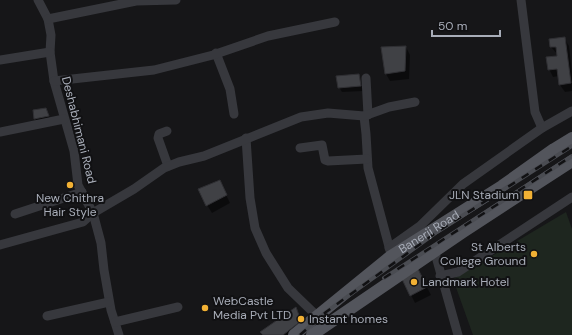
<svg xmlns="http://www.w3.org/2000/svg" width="572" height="335" viewBox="0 0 572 335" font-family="'DM Sans',sans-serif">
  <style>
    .green { fill: #1e261f }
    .shadow { fill: #0007 }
    .building { fill: #404145; stroke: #303034 }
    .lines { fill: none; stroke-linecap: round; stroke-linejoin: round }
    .minor { stroke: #37383d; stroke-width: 9 }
    .major { stroke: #53555c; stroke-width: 12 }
    .rail-casing { stroke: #4a4c52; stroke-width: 4 }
    .rail { stroke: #111113; stroke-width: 2.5; stroke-dasharray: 8; stroke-linecap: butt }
    .poi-dot { fill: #f2b134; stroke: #111113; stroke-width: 1.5 }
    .labels { text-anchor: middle; stroke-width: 4; stroke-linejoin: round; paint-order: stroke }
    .street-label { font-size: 12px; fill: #a8adb8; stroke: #111113 }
    .poi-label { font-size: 12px; fill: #a8adb8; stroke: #111113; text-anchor: start }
  </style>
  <rect width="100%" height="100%" fill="#161618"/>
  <!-- green -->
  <path class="green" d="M566,212l6,17v106h-99l-20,-56z"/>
  <!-- shadow -->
  <g class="shadow">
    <path d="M564,38l5,8 3,26v19l-7,1 -5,-7 -1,-9 -6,1 -4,-8 10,-13 -8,-9z"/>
    <path d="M406,47l4,8 -1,24 -19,2 -4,-7z"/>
    <path d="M358,75l5,16 -21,1 -3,-5z"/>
    <path d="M46,110l5,11 -13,2 -3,-5z"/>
    <path d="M220,182l10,21 -18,10 -5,-8z"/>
    <path d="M418,270l13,25 -16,8 -4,-8z"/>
    <path d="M296,308l9,21 -8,6h-34l-2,-2z"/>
  </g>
  <!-- building -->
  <g class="building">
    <path d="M565,37l6,46 -12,2 -2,-16 -9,1 -2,-13 11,-1 -1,-9h-6l-1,-8z"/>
    <path d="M406,46l-1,25 -20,3 -4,-27z"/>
    <path d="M359,74l2,12 -23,2 -2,-12z"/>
    <path d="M46,108l3,8 -15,3 -1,-9z"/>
    <path d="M220,180l7,15 -21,11 -8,-17z"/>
    <path d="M418,269l9,18 -17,9 -9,-19z"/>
    <path d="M296,307l5,14 -18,14h-20l-3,-3z"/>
  </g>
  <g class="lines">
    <!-- minor -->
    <g class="minor">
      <path d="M38,0l10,19 3,16 -1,17 4,29 20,70 4,34 15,28 8,30 3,27 7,40 8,25"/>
      <path d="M521,0l14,112 7,16"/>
      <path d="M48,19l88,-18 40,-1"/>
      <path d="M216,53l14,36 4,25"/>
      <path d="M0,60l50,-8"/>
      <path d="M366,78l2,37"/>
      <path d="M54,81l100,-11 59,-15 55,-19 67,-14"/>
      <path d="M364,116l2,18 2,34 23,86"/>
      <path d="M167,131l-8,3 -1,4 10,28"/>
      <path d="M0,132l64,-13"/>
      <path d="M246,138l4,60 5,30 11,25 22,35 29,28 11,8"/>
      <path d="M300,148l22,-3 3,15 3,1 39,-2"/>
      <path d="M15,214l67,-22"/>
      <path d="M0,245l83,-23 10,-9 41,-24 30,-21 15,-6 25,-6 97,-39 27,-4 36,3 25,-9 26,-5"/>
      <path d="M389,248l31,-22 43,-42 79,-56 30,-17"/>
      <path d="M435,253l23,82"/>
      <path d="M440,276l18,-4 114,-75"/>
      <path d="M47,316l62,-14"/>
      <path d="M115,322l63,-15"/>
    </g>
    <!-- major -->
    <g class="major">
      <path id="s1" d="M294,335l97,-79 111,-70 52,-37 18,-11"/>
      <path d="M312,335l151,-103 109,-71"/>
    </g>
    <defs>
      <g id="rail">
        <path d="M384,278l188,-122"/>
        <path d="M300,335l26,-23 111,-80 135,-86"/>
      </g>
    </defs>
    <!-- rail casing -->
    <use href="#rail" class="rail-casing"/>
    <!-- rail -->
    <use href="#rail" class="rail"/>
  </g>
  <!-- markers -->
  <g class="poi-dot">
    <circle cx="70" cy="185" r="4"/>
    <rect x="523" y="190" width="10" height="10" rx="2"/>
    <circle cx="534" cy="254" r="4"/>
    <circle cx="414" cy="282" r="4"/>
    <circle cx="205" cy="308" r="4"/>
    <circle cx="301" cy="319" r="4"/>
  </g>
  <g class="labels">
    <!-- street labels -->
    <g class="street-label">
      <text transform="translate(79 130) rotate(76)" y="4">Deshabhimani Road</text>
      <text dy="4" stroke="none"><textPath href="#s1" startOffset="170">Banerji Road</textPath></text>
    </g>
    <!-- poi labels -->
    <g class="poi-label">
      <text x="519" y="199" text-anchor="end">JLN Stadium</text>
      <text x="70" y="202" text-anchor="middle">New Chithra<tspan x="70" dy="14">Hair Style</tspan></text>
      <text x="526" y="251" text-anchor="end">St Alberts<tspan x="526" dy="14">College Ground</tspan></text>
      <text x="422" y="286">Landmark Hotel</text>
      <text x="213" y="305">WebCastle<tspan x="213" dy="14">Media Pvt LTD</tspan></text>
      <text x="309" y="323">Instant homes</text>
    </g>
  </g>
  <!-- scale -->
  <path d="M432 30v6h68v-6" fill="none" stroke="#a8adb8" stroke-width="2"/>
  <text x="438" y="30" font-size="12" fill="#a8adb8" stroke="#111113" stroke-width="3" paint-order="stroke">50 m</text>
</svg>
